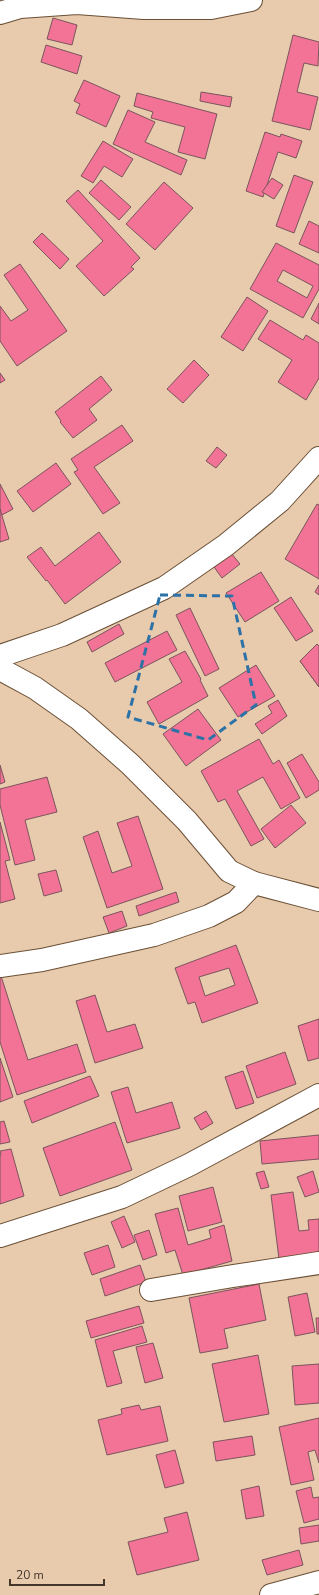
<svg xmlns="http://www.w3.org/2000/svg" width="319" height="1595" viewBox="0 0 319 1595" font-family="'Nunito Sans',sans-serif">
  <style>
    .building { fill: #f27395; stroke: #7b555d; fill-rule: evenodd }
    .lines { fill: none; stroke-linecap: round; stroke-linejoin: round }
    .street-casing { stroke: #6a5036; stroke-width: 24 }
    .street { stroke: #fff; stroke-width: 22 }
    .marked { fill: none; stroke: #2c72a6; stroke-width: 3; stroke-dasharray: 8 5; stroke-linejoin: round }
  </style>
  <rect width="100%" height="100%" fill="#e8caad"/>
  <!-- building -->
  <g class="building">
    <path d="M53,18l24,7 -5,20 -25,-6z"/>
    <path d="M293,35l26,7 -1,24 -14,-3 -7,29 21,5 -8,33 -38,-9z"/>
    <path d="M46,45l36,11 -5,18 -36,-12z"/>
    <path d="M84,80l36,16 -14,31 -30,-14 4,-9 -6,-3z"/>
    <path d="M201,92l31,5 -2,10 -30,-6z"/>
    <path d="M137,93l80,21 -12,45 -27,-7 7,-25 -34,-9 2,-6 -19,-6z"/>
    <path d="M128,110l27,12 -10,20 42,18 -6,15 -68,-31z"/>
    <path d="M265,132l15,5 1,-3 21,7 -6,17 -18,-6 -15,45 -17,-6z"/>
    <path d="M103,141l30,18 -11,18 -18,-11 -11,17 -12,-7z"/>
    <path d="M294,175l19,7 -19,51 -18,-7z"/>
    <path d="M272,178l11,7 -9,14 -12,-7z"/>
    <path d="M101,180l30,27 -12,13 -30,-27z"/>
    <path d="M164,182l29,26 -38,42 -29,-26z"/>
    <path d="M78,190l62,68 -9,9 3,2 -30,27 -28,-30 27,-25 -37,-40z"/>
    <path d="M309,221l10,5v27l-20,-9z"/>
    <path d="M42,233l27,26 -9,10 -27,-27z"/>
    <path d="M276,243l43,22v24l-16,29 -53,-29zM283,270l30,16 -6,12 -30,-17z"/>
    <path d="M20,264l47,67 -50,35 -17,-25v-35l11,15 17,-11 -24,-35z"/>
    <path d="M247,297l21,14 -25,40 -22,-14z"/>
    <path d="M319,303v21l-8,-5z"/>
    <path d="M270,320l33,20 3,-5 13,8v35l-13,22 -28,-18 14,-22 -34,-21z"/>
    <path d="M194,360l15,15 -26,28 -16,-14z"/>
    <path d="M0,373l5,7 -5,3z"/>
    <path d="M101,376l11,14 -23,19 8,11 -24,18 -13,-16 1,-1 -6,-9z"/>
    <path d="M122,425l11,16 -39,26 26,36 -17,11 -29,-42 4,-2 -7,-11z"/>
    <path d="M217,447l10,8 -11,13 -10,-7z"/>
    <path d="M56,463l15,21 -38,28 -16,-21z"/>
    <path d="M0,484l13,25 -13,7z"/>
    <path d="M317,504l2,1v74l-34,-20z"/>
    <path d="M0,509l9,30 -9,3z"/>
    <path d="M99,532l22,30 -56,42 -18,-24 -1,1 -19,-24 14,-10 14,19z"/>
    <path d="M231,553l9,11 -18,14 -8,-11z"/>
    <path d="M261,572l18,29 -34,21 -19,-29z"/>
    <path d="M319,585v10l-4,-3z"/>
    <path d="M291,597l22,34 -17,10 -22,-33z"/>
    <path d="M190,608l29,61 -14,7 -29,-61z"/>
    <path d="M119,624l5,10 -32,18 -5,-10z"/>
    <path d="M167,631l10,19 -62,32 -10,-19z"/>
    <path d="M317,644l2,2v41l-19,-26z"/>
    <path d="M317,644l2,2v41l-19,-26z"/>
    <path d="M185,651l16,28 -1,1 8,16 -49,28 -12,-22 35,-20 -13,-23z"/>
    <path d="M256,665l19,31 -37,21 -19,-29z"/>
    <path d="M278,700l9,16 -25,18 -7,-10 17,-11 -4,-7z"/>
    <path d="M198,709l23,31 -35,26 -23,-32z"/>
    <path d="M259,739l14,25 6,-4 21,38 -19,11 -18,-32 -26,14 27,48 -13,7 -26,-47 -7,3 -17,-31z"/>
    <path d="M302,754l17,28v8l-13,8 -19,-35z"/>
    <path d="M0,765l5,17 -5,2z"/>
    <path d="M47,777l10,35 -32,8 10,40 -20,5 -15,-60v-16z"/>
    <path d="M291,805l15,18 -31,25 -14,-19z"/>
    <path d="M138,816l25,73 -56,19 -24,-71 15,-6 14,42 20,-7 -15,-43z"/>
    <path d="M0,822l10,38 -5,1 10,38 -15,4z"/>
    <path d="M56,870l6,21 -18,5 -6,-22z"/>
    <path d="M176,892l3,10 -40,14 -3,-10z"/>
    <path d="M122,911l5,15 -18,7 -6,-16z"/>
    <path d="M236,945l22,58 -56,20 -7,-21 -7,2 -13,-36zM229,968l6,17 -30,11 -6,-19z"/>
    <path d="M0,976h1l27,84 49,-16 9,28 -69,23 -17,-53z"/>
    <path d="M95,995l12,37 28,-8 8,24 -48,15 -19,-62z"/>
    <path d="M319,1019v39l-11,3 -10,-35z"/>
    <path d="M285,1052l11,32 -39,14 -11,-32z"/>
    <path d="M0,1058l13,39 -13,5z"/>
    <path d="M243,1071l11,32 -18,6 -11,-32z"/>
    <path d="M90,1076l9,20 -67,27 -8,-22z"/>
    <path d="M128,1087l8,26 36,-11 8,26 -53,15 -16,-51z"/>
    <path d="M206,1111l7,12 -12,7 -7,-12z"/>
    <path d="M4,1121l6,21 -10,2v-22z"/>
    <path d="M115,1122l17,48 -72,26 -17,-48z"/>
    <path d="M319,1135v24l-57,5 -2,-23z"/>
    <path d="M11,1149l13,47 -24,8v-48l1,-1 -1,-4z"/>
    <path d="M264,1171l5,16 -8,2 -5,-16z"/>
    <path d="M313,1171l6,21 -14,5 -8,-20z"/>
    <path d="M213,1187l9,35 -34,9 -9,-35z"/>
    <path d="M293,1192l6,39 10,-1 -1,-10 11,-1v35l-40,5 -8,-64z"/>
    <path d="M178,1208l10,37 23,-7 -2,-8 15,-5 8,36 -49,14 -8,-25 -9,3 -11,-39z"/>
    <path d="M124,1216l11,26 -13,6 -11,-26z"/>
    <path d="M149,1230l8,25 -14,5 -9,-25z"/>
    <path d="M108,1245l7,22 -23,8 -8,-22z"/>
    <path d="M140,1265l6,17 -41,14 -5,-17z"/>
    <path d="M259,1284l7,36 -42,9 4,19 -28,5 -11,-55z"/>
    <path d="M307,1293l8,39 -20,4 -7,-39z"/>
    <path d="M139,1306l5,17 -53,15 -5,-17z"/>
    <path d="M316,1318h3v16h-2z"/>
    <path d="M142,1326l5,16 -34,9 9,32 -15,4 -12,-47z"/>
    <path d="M153,1343l10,35 -18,5 -9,-36z"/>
    <path d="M258,1355l11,59 -45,8 -12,-58z"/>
    <path d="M319,1364v39l-24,2 -3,-39z"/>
    <path d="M139,1405l2,5 19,-4 8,35 -61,14 -9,-35 24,-6 -1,-5z"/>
    <path d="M319,1418v45l-4,-13 -7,2 6,28 -23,5 -12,-58z"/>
    <path d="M252,1436l3,19 -39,6 -3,-19z"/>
    <path d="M175,1450l9,33 -19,5 -9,-33z"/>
    <path d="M259,1486l5,30 -18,3 -5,-29z"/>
    <path d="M311,1487l2,11 6,-1v22l-15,4 -8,-32z"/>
    <path d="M187,1512l12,48 -62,15 -9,-33 40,-10 -4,-14z"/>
    <path d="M319,1525v16l-18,3 -2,-16z"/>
    <path d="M299,1550l4,15 -36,10 -5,-15z"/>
  </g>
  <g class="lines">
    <defs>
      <g id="street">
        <path d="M0,13l20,-6 57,-4 67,5h67l40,-8"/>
        <path d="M0,656l62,-21 102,-47 62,-43 54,-44 39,-43"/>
        <path d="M0,669l35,19 44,31 51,45 57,57 42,50 25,12 65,17"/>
        <path d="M0,966l42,-6 112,-25 55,-19 27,-14 18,-19"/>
        <path d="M0,1236l122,-39 67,-32 130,-70"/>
        <path d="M151,1290l82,-14 86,-13"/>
        <path d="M271,1595l48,-13"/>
      </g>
    </defs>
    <!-- street casing -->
    <use href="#street" class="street-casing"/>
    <!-- street -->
    <use href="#street" class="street"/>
  </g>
  <!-- marked area -->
  <path class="marked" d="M160,595l72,1 24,109 -48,35 -80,-23z"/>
  <!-- scale -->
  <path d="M10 1579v6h94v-6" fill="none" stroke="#43372b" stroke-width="2"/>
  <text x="16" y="1579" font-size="12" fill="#43372b" stroke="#e8caad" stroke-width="3" paint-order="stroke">20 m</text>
</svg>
